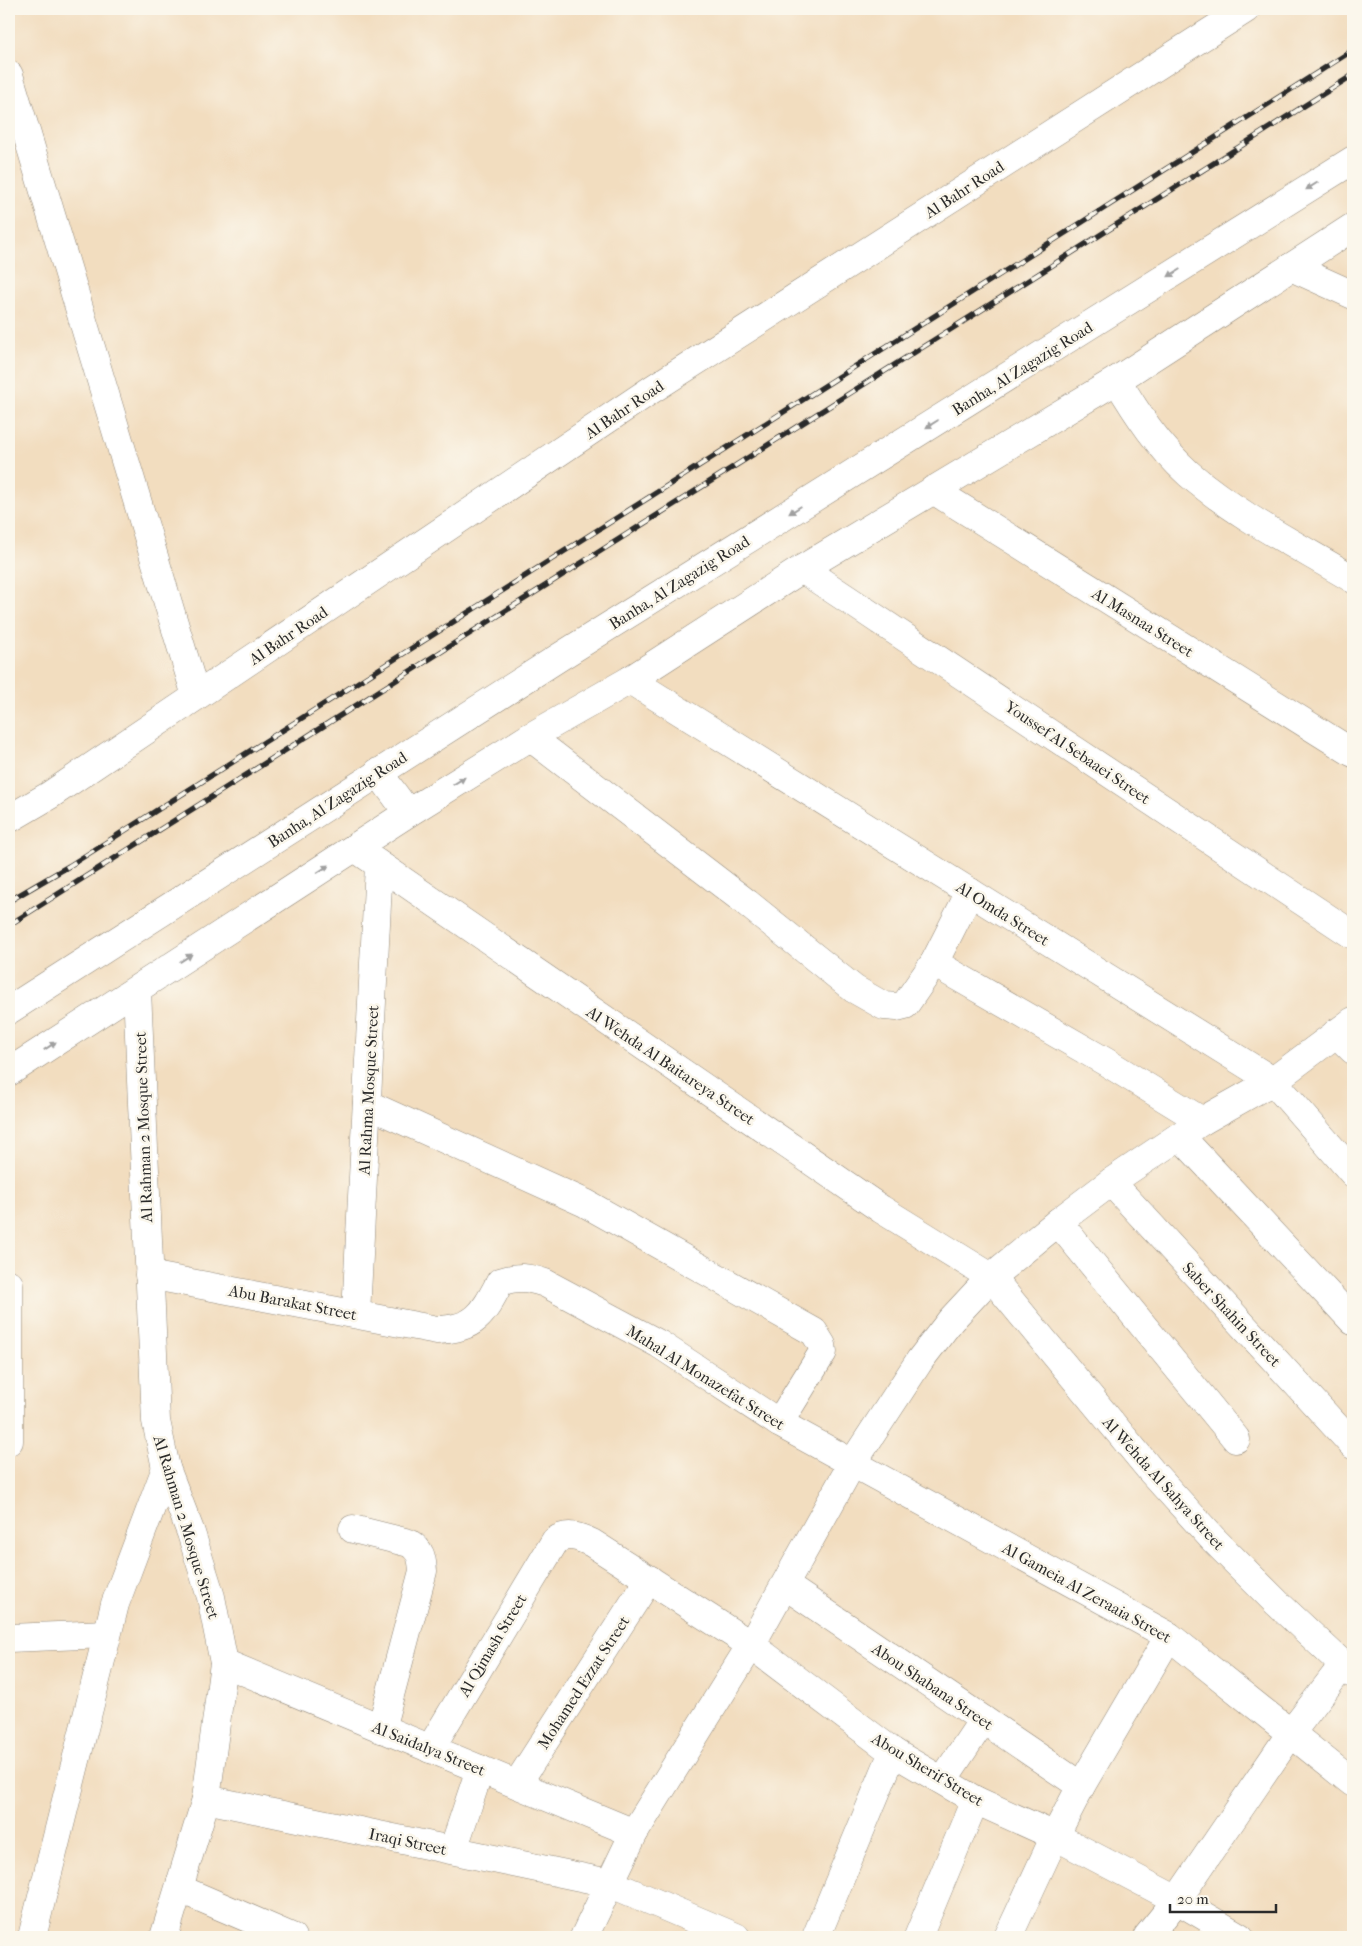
<svg xmlns="http://www.w3.org/2000/svg" width="1362" height="1946" viewBox="0 0 1362 1946" font-family="'IM FELL French Canon',serif">
  <style>
    .lines { fill: none; stroke-linecap: round; stroke-linejoin: round }
    .minor-casing { stroke: #8e8475; stroke-width: 29 }
    .highway-casing { stroke: #8e8475; stroke-width: 29 }
    .minor { stroke: #fff; stroke-width: 28 }
    .highway { stroke: #fff; stroke-width: 28 }
    .rail-casing { stroke: #2b2b2b; stroke-width: 5.5 }
    .rail { stroke: #fbf7ec; stroke-width: 4; stroke-dasharray: 11; stroke-linecap: butt }
    .oneway { fill: #a0a0a0 }
    .labels { text-anchor: middle; stroke-width: 5; stroke-linejoin: round; paint-order: stroke }
    .street-label { font-size: 16px; fill: #2b2b2b; stroke: #fbf7ec }
  </style>
  <rect width="100%" height="100%" fill="#fbf7ec"/>
  <filter id="ink" filterUnits="userSpaceOnUse"><feTurbulence type="fractalNoise" baseFrequency=".02" numOctaves="2"/><feDisplacementMap in="SourceGraphic" scale="10" xChannelSelector="R" yChannelSelector="G"/><feConvolveMatrix kernelMatrix="1 2 1 2 8 2 1 2 1" color-interpolation-filters="sRGB"/></filter>
  <filter id="wash" filterUnits="userSpaceOnUse"><feTurbulence type="fractalNoise" baseFrequency=".0096" numOctaves="4" result="noise"/><feDisplacementMap in="SourceGraphic" scale="20" xChannelSelector="R" yChannelSelector="G"/><feGaussianBlur stdDeviation="1.12" result="paint"/><feColorMatrix in="noise" values="0 0 0 0 0 0 0 0 0 0 0 0 0 0 0 0 0 1.4 0 .05"/><feComposite in="paint" operator="in"/></filter>
  <g filter="url(#wash)">
    <rect width="100%" height="100%" fill="#f2ddbf"/>
  </g>
  <g filter="url(#ink)">
    <g class="lines">
      <defs>
        <g id="minor">
          <path d="M9,75l187,621"/>
          <path d="M1291,267l62,28"/>
          <path d="M1117,380c20,34 42,67 72,94 49,42 109,72 164,105"/>
          <path d="M933,490l420,263"/>
          <path d="M802,569l551,366"/>
          <path d="M630,680l643,401 80,92"/>
          <path d="M530,737l217,166 107,86 30,17 13,1 8,-2 29,-42 36,-71"/>
          <path d="M9,819l41,-24 601,-405 595,-381"/>
          <path d="M355,848l526,361 110,68 161,195 61,67 64,64 76,71"/>
          <path d="M934,963l172,99 96,59"/>
          <path d="M137,990l19,431 10,47 25,65 20,64 13,66 -18,136 -42,138"/>
          <path d="M1336,1033l17,17"/>
          <path d="M367,1104l218,99 229,129 8,13 1,7 -44,71"/>
          <path d="M1180,1136l173,185"/>
          <path d="M1111,1182l242,263"/>
          <path d="M1058,1222l178,217"/>
          <path d="M149,1275l288,55c39,-1 46,-16 63,-48 17,-6 27,-5 45,1l114,61 120,79 390,213 184,147"/>
          <path d="M9,1284v157"/>
          <path d="M356,1314l23,-449"/>
          <path d="M353,1529l56,14c12,7 13,15 14,28l-42,158"/>
          <path d="M786,1586l295,200"/>
          <path d="M9,1638l98,-4"/>
          <path d="M224,1663l410,170"/>
          <path d="M430,1749l125,-208c12,-9 25,-4 37,2l159,102 142,107 82,48 80,36 122,64 63,37"/>
          <path d="M943,1780l40,-60"/>
          <path d="M517,1784l132,-205"/>
          <path d="M206,1799l403,84 127,54"/>
          <path d="M453,1850l27,-81"/>
          <path d="M180,1889l112,48"/>
          <path d="M32,1937l83,-333 51,-136"/>
          <path d="M584,1937l50,-104 117,-188 101,-181 68,-104 31,-40 40,-43 67,-55 53,-40 91,-61 71,-40 80,-60"/>
          <path d="M816,1937l77,-185"/>
          <path d="M918,1937l57,-137"/>
          <path d="M1008,1937l47,-101 26,-50 88,-150"/>
          <path d="M1147,1937l30,-37 114,-167 53,-69"/>
        </g>
        <g id="highway">
          <path d="M378,772l30,41"/>
          <path d="M9,1010l549,-352 795,-498"/>
          <path d="M9,1072l399,-259 122,-76 100,-57 172,-111 315,-189 236,-153"/>
        </g>
      </defs>
      <!-- minor casing -->
      <use href="#minor" class="minor-casing"/>
      <!-- highway casing -->
      <use href="#highway" class="highway-casing"/>
      <!-- minor -->
      <use href="#minor" class="minor"/>
      <!-- highway -->
      <use href="#highway" class="highway"/>
      <defs>
        <g id="rail">
          <path d="M9,901l60,-35 1284,-816"/>
          <path d="M9,925l1344,-850"/>
        </g>
      </defs>
      <!-- rail casing -->
      <use href="#rail" class="rail-casing"/>
      <!-- rail -->
      <use href="#rail" class="rail"/>
    </g>
    <!-- one-way arrows -->
    <defs><path id="oneway-solid" d="M-6-.8H1V-3.2L6.5 0L1 3.2V.8H-6Z" transform="scale(1.25)"/></defs>
    <g class="oneway">
      <use href="#oneway-solid" transform="translate(1312 186) rotate(148)"/>
      <use href="#oneway-solid" transform="translate(1174 273) rotate(148)"/>
      <use href="#oneway-solid" transform="translate(932 424) rotate(148)"/>
      <use href="#oneway-solid" transform="translate(795 510) rotate(148)"/>
      <use href="#oneway-solid" transform="translate(459 781) rotate(-32)"/>
      <use href="#oneway-solid" transform="translate(323 869) rotate(-33)"/>
      <use href="#oneway-solid" transform="translate(186 958) rotate(-33)"/>
      <use href="#oneway-solid" transform="translate(50 1046) rotate(-33)"/>
    </g>
  </g>
  <g class="labels">
    <!-- street labels -->
    <g class="street-label">
      <text transform="translate(964 189) rotate(-33)" y="6">Al Bahr Road</text>
      <text transform="translate(1022 368) rotate(-32)" y="6">Banha, Al Zagazig Road</text>
      <text transform="translate(624 409) rotate(-34)" y="6">Al Bahr Road</text>
      <text transform="translate(679 582) rotate(-32)" y="6">Banha, Al Zagazig Road</text>
      <text transform="translate(1143 622) rotate(32)" y="6">Al Masnaa Street</text>
      <text transform="translate(288 635) rotate(-34)" y="6">Al Bahr Road</text>
      <text transform="translate(1078 752) rotate(34)" y="6">Youssef Al Sebaaei Street</text>
      <text transform="translate(337 799) rotate(-33)" y="6">Banha, Al Zagazig Road</text>
      <text transform="translate(1003 913) rotate(32)" y="6">Al Omda Street</text>
      <text transform="translate(671 1065) rotate(34)" y="6">Al Wehda Al Baitareya Street</text>
      <text transform="translate(368 1090) rotate(-87)" y="6">Al Rahma Mosque Street</text>
      <text transform="translate(143 1127) rotate(-92)" y="6">Al Rahman 2 Mosque Street</text>
      <text transform="translate(293 1302) rotate(11)" y="6">Abu Barakat Street</text>
      <text transform="translate(1232 1314) rotate(47)" y="6">Saber Shahin Street</text>
      <text transform="translate(706 1377) rotate(32)" y="6">Mahal Al Monazefat Street</text>
      <text transform="translate(1164 1483) rotate(48)" y="6">Al Wehda Al Sahya Street</text>
      <text transform="translate(187 1527) rotate(73)" y="6">Al Rahman 2 Mosque Street</text>
      <text transform="translate(1087 1592) rotate(29)" y="6">Al Gameia Al Zeraaia Street</text>
      <text transform="translate(492 1645) rotate(-59)" y="6">Al Qimash Street</text>
      <text transform="translate(583 1682) rotate(-57)" y="6">Mohamed Ezzat Street</text>
      <text transform="translate(933 1686) rotate(34)" y="6">Abou Shabana Street</text>
      <text transform="translate(429 1748) rotate(22)" y="6">Al Saidalya Street</text>
      <text transform="translate(928 1769) rotate(31)" y="6">Abou Sherif Street</text>
      <text transform="translate(408 1841) rotate(12)" y="6">Iraqi Street</text>
    </g>
  </g>
  <!-- margin -->
  <rect width="1362" height="1946" fill="none" stroke="#fbf7ec" stroke-width="30"/>
  <!-- scale -->
  <path d="M1170 1904v8h106v-8" fill="none" stroke="#2b2b2b" stroke-width="2.5"/>
  <text x="1177" y="1904" font-size="15" fill="#2b2b2b" stroke="#fbf7ec" stroke-width="4" paint-order="stroke">20 m</text>
</svg>
